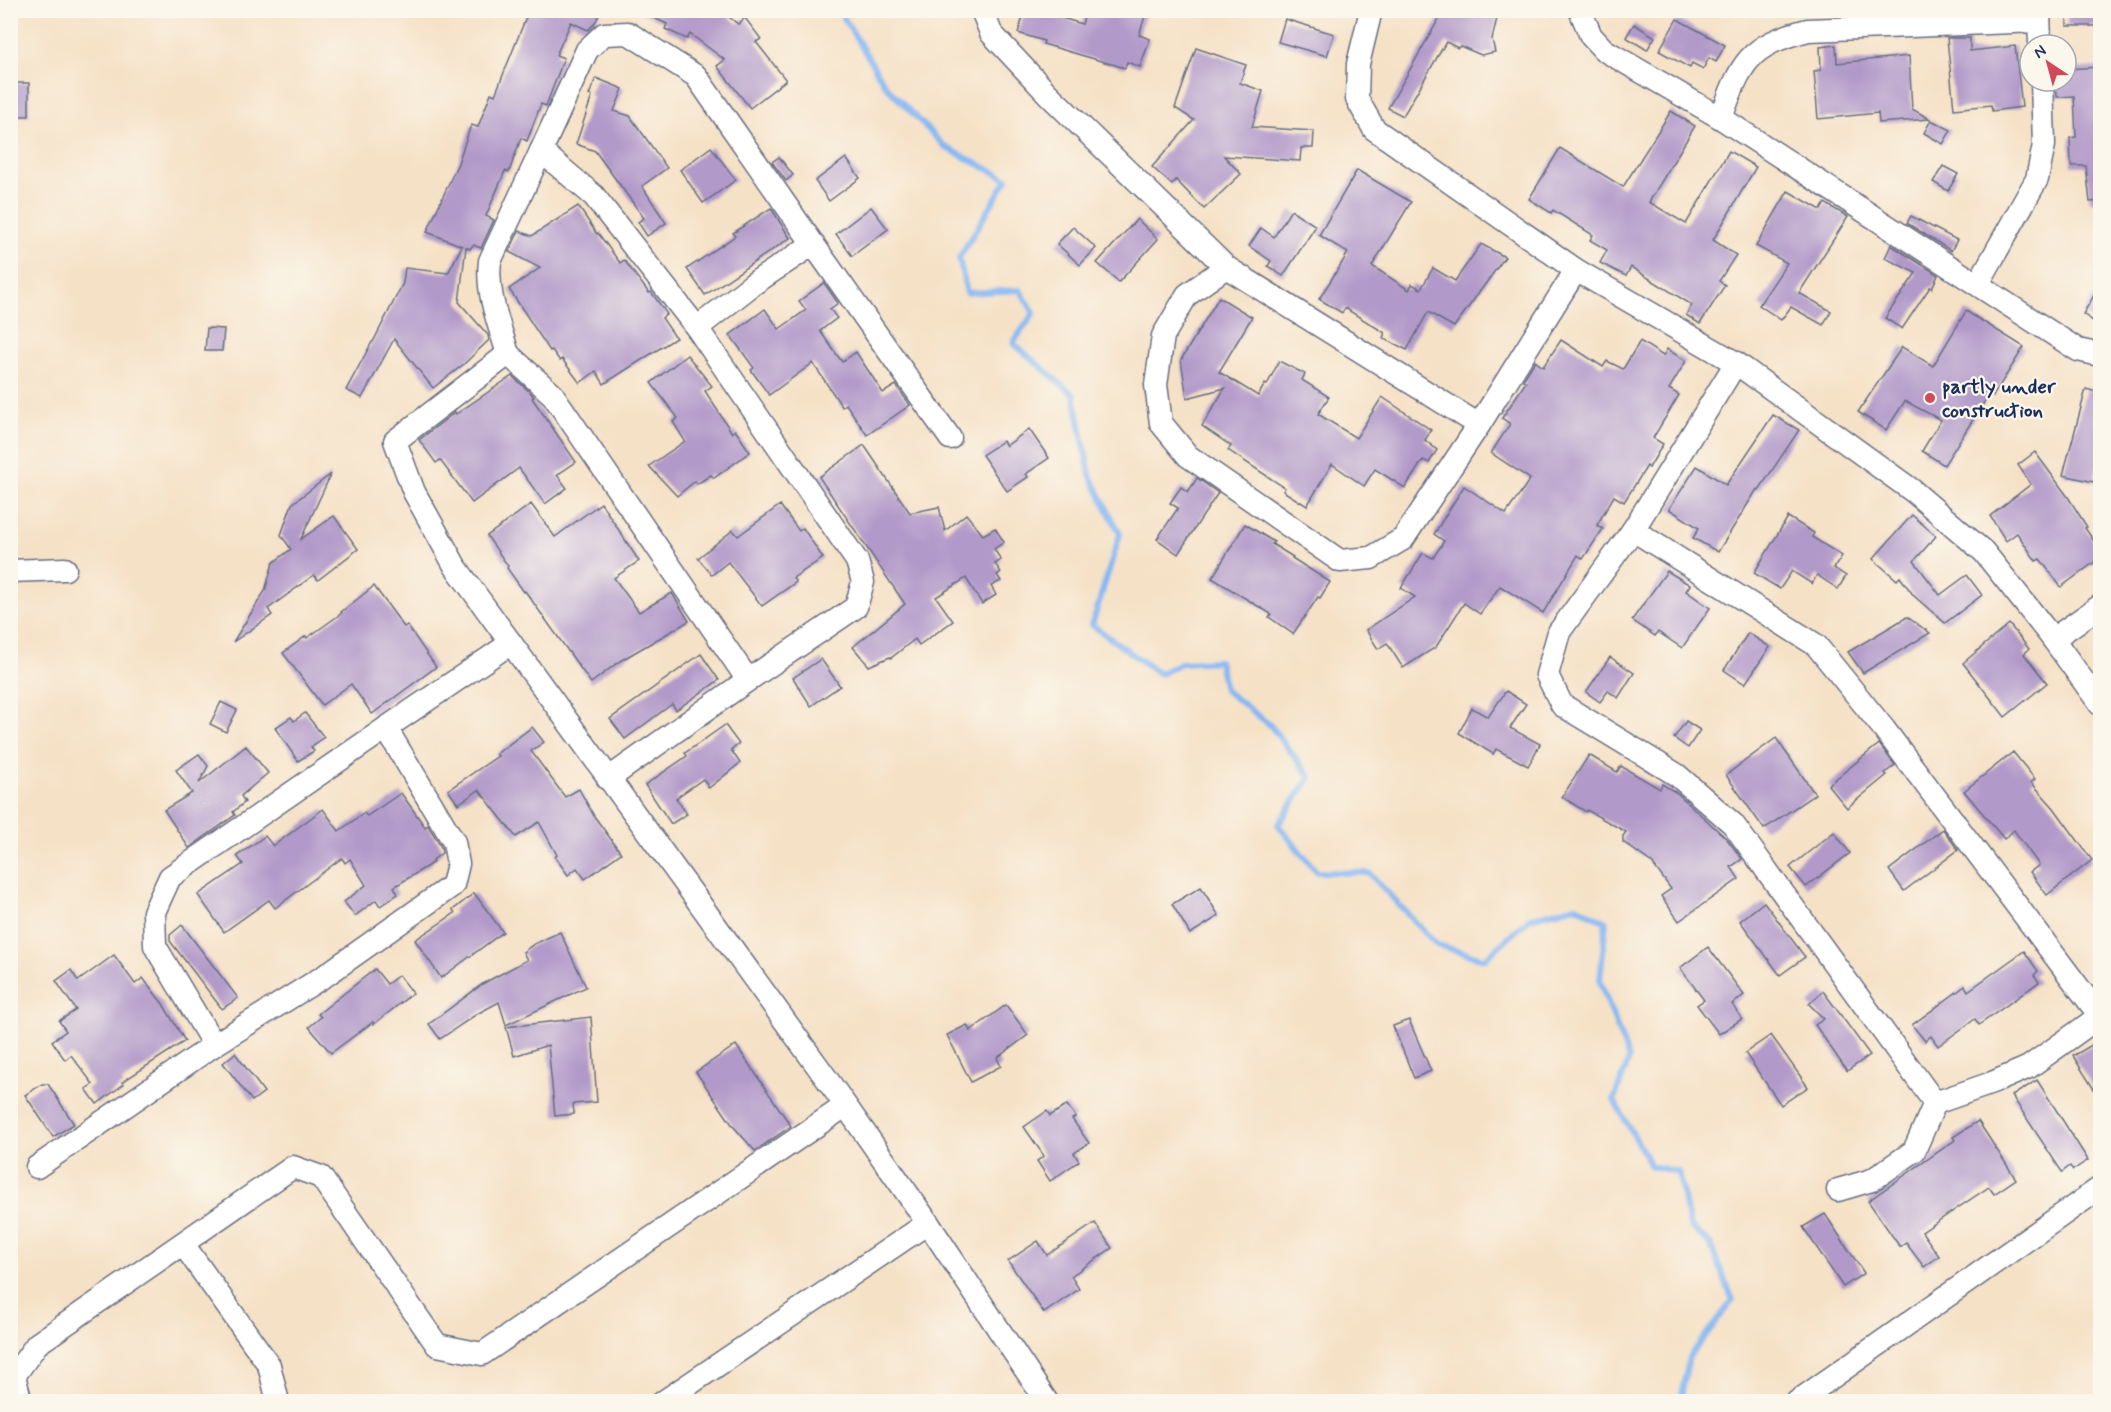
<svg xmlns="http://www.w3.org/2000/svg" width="2111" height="1412" viewBox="0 0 2111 1412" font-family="Mynerve,sans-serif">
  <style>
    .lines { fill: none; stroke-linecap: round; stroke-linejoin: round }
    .stream { stroke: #87b7f2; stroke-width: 6 }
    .building { fill: #b199c9 }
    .minor-casing { stroke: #676d82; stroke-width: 25 }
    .minor { stroke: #fff; stroke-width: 22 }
    .poi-dot { fill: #d1495b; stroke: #fbf7ec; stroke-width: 2 }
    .labels { text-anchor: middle; stroke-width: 4.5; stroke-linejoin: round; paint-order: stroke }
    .poi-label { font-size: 21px; font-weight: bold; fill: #1b2f5e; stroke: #fbf7ec; text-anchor: start }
  </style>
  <rect width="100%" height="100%" fill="#fbf7ec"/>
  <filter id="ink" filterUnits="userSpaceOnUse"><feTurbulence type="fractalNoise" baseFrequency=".0167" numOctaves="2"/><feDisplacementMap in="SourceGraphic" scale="12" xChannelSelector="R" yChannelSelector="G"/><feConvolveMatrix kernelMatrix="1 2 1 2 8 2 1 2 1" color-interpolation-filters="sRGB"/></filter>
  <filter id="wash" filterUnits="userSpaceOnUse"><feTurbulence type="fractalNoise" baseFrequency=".008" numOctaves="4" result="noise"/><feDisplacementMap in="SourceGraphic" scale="24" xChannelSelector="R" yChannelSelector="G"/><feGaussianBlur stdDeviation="1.35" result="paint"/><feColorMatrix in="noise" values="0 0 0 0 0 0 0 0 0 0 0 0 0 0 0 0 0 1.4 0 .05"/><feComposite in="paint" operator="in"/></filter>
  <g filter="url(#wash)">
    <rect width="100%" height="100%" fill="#f5e1c6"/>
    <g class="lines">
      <!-- stream -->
      <path class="stream" d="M839,10l46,75 60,62 62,32 -48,79 8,35 53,-3 14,23 -21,30 61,52 16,80 30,59 -28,91 68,49 21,-11 38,-2 6,29 45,35 40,52 -32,48 39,47 52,1 68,72 48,14 45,-41 46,-12 30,16 -6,59 29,78 -15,41 37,66 27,6 12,54 20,18 23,56 -44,57 -9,45"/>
    </g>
    <g id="blocks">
      <!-- building -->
      <g class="building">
        <path d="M529,10h73l-8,14 -6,6 -17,-8 -15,33 8,3 -18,48 -5,-2 -14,37 -6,-3 -12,34 -4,-1 -19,45 8,4 -13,28 -8,-3 -3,4 -4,-2 -7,55 29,33 1,5 -25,24 -31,24 -39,-49 -32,59 -16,-8 26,-48h1l30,-59 2,-15 43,5 14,-27 -35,-14 31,-69 13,-38 7,2 13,-34 4,2z"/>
        <path d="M636,10h84l18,14 7,-6 16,21 -5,3 30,38 -36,28 -33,-42 8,-6 -35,-26 -3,5 -22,-10 2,-5z"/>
        <path d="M1025,10h10l47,14 4,-14h61l-8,25 11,4 -10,28 -13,-5 -2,6 -82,-24 1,-3 -26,-8z"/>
        <path d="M1444,10h55l-7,29 3,13 -14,3 -21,-9 -2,2 -12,-6 -43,74 -15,-8z"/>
        <rect x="2067" y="10" width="33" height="16"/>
        <path d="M1285,19l49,15 -7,22 -49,-14z"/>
        <path d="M1677,19l48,26 -9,17 -7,-4 -6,11 -11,-6 -2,5 -31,-17z"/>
        <path d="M1634,24l21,13 -8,13 -21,-13z"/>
        <path d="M1947,38h23v13l45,-5 7,61 -30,4 -1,-6 -37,4z"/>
        <path d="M1836,45l1,18 72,-7 3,53 18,10 -51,4 -1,-10 -60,6 -4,-48 7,-1 -1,-23z"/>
        <path d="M1196,48l50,17 -6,18 23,8 -11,36 62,4 -1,17h-12l-1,13 -76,-5 17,18 -37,35 -28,-29 -4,5 -20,-18 42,-47 -19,-12z"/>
        <path d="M2100,67v134l-10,1 -4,-36h-15l-1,-28 6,-1 -2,-41 -17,1 -1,-16h10v-12z"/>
        <path d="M596,78l27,11 -9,22 16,5 37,52 -25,18 24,37 -19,13 -9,-14 6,-4 -49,-67 -19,-7 16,-48 -3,-1z"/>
        <rect x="13" y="83" width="16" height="33"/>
        <path d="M1671,111l24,15 -46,76 37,22 43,-73 27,16 -43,73 23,15 -17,26 6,4 -25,39 -14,-9 6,-10 -61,-38 -5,9 -26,-13 7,-13 -17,-10 3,-5 -40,-25 -2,3 -22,-14 31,-51 63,39z"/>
        <path d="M1931,120l20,10 -8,14 -19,-11z"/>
        <path d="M711,147l25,33 -33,23 -23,-33z"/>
        <path d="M779,157l14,18 -7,6 -14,-19z"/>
        <path d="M846,158l14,20 -31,23 -14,-20z"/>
        <path d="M1943,166l15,8 -10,17 -15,-9z"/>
        <path d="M1357,170l54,32 -39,64 37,24 3,-6 9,5 12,-21 22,13 26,-37 24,13 -51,70 -26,-15 -21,38 -24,-12 2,-5 -40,-25 -3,5 -23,-14 29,-46 -29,-18z"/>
        <path d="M1788,191l33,19 4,-7 23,14 -49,76 32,18 -8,14 -32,-18 -10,13 -22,-15 28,-42 -31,-17z"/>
        <path d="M578,206l19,28 1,-1 22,30 4,-3 25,33 2,-1 16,22 -5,4 14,20 -72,46 -8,-13 -16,12 -18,-24 -2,2 -8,-11 -2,1 -41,-62 31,-21 -31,-16 10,-21 13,5z"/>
        <path d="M871,207l17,22 -36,27 -16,-22z"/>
        <path d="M771,208l19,30 -85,57 -18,-26 48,-33 -2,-3z"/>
        <path d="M1291,210l25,16 -33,50 -15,-10 3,-5 -22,-15 12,-18 13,9z"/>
        <path d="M1911,216l46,24 -6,11 -44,-28z"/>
        <path d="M1137,219l21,20 -39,43 -22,-19z"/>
        <path d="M1073,227l23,21 -16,17 -23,-21z"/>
        <path d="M1891,245l47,30 -6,13 -2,-1 -28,42 -17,-11 31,-45 -31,-15z"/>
        <path d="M824,283l14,20 -8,6 7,9 -17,13 22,31 14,-10 27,41 13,-8 14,20 -43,30 -21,-31 -4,3 -29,-44 -44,32 -18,-25 3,-2 -24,-33 35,-26 14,20 27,-19 -7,-9z"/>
        <path d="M2100,285v41l-17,-12z"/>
        <path d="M1219,297l33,20 -33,55 39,24 7,-12 2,1 12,-24 26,13 -3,6 27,17 -11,17 38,24 26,-41 49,33 -6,10 12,10 -8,13 -6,-3 -18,28 -30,-19 -11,17 -32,-22 -25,42 -24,-15 2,-3 -57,-38 3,-4 -29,-20 23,-38 -38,10 -6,-38z"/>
        <path d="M1966,311l58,36 -31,49 -3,-3 -46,72 -22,-14 19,-31 -36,-19 -19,29 -28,-18 44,-65 31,19z"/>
        <path d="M207,328l17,1 -2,22h-17z"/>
        <path d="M1561,340l42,27 4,-6 16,8 17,-28 23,15 4,-7 19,12 -17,28 10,6 -26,43 10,6 -14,24 -2,-2 -23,36 -10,-6 -17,29 6,4 -20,30 -5,-4 -35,58 -43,-27 -20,28 -16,-11 -28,44 -33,21 -16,-25 -9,6 -12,-19 49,-33 -14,-9 22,-35 10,5 11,-17 -10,-7 30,-48 42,28 24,-35 -39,-26 19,-29 -8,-6 24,-36 -3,-2 12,-19 8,6z"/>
        <path d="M687,355l25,31 -7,5 27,42 3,-3 15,22 -36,26 -3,-3 -14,9 -2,-3 -18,15 -28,-30 36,-25 -12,-19 5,-4 -27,-35z"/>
        <path d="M512,376l19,17 3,4 -2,1 44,64 -19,13 10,13 -22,16 -26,-36 -47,35 -32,-43 -4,3 -17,-23 36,-28 1,2z"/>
        <path d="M2086,389l14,4v65l-6,24 -31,-7z"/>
        <path d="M1773,415l26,15 -40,60 -2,-1 -39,63 -25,-14 6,-10 -30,-19 28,-43 29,19z"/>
        <path d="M1029,429l20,29 -23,16 2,3 -21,14 -25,-36 21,-14 3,5z"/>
        <path d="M864,445l46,68 29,-6 6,24 21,-17 17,21 12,-7 9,14 -10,7 7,11 -6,4 6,8 -4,3 4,6 -10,5 5,9 -14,9 -16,-26 -30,19 17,24 -34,24 -4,-6 -24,19 -1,-1 -21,9 -16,-19 52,-43 -86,-127z"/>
        <path d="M2035,452l33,45 19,30 -2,1 15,22v8l-39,29 -21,-28 -4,2 -19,-28 -11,8 -16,-25 41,-32 -13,-19z"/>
        <path d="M331,474l-30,65 33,-23 24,33 -40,31 -4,-5 -46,34 4,6 -39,27 32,-51 8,-28 18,-14 -10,-14 11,-31z"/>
        <path d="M1197,478l21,15 -40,61 -21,-15 21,-31 -8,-5 11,-16 7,5z"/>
        <path d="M601,503l38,58 -25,17 25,34 33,-19 17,28 -69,40 -29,22 -66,-92 -1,1 -17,-24 1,-2 -21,-30 44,-32 24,33z"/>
        <path d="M780,505l19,26 4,-3 20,30 -30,20 3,4 -34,24 -34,-44 -16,13 -14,-17 35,-28 5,6z"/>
        <path d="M1912,515l24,21 -22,25 26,34 27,-20 15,20 -37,28 -31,-27 -14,-19 -3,3 -24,-21z"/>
        <path d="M1788,517l26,16 -2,4 30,19 -8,12 12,8 -8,13 -21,-14 -5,9 -20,-13 -12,18 -26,-16z"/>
        <path d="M1245,524l29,18 -2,2 21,13 -1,1 38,24 -10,16 -2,-1 -25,37 -24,-17 2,-3 -59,-36z"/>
        <path d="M1667,571l23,14 -4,6 24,17 -28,40 -24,-16 -3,4 -23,-16z"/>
        <path d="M374,586l30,41 3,-2 29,42 -64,47 -21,-30 -29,21 -39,-52 23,-17 1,2 35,-25 -1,-1z"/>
        <path d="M1907,617l23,16 -67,40 -15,-21z"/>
        <path d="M2009,624l20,25 -5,5 23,29 -42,34 -42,-54z"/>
        <path d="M1748,633l22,14 -25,37 -21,-14z"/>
        <path d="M701,654l18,26 -43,30 -4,-6 -47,35 -15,-20z"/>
        <path d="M1610,657l24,16 -16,25 -10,-7 -8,11 -14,-10z"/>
        <path d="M821,659l19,27 -29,20 -18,-28z"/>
        <path d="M1506,691l20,13 -16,24 30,16 -12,22 -32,-17 -3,5 -34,-21 13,-25 16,9z"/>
        <path d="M221,702l16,8 -11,22 -16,-8z"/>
        <path d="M305,713l19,24 -13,10 3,4 -16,10 -23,-33 16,-11 3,4z"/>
        <path d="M1686,721l14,9 -12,18 -14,-10z"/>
        <path d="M725,725l14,19 -8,6 9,13 -31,25 -6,-9 -27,19 11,16 -16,10 -26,-39 42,-29 -2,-3z"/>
        <path d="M532,727l12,15 -13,9 34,46 14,-8 15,27 27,37 -36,26 -8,-11 -9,7 -13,-18 2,-2 -18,-33 -23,15 -37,-47 -21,14 -10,-14 50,-34 -2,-2z"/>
        <path d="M1776,738l39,56 -51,35 -38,-54z"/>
        <path d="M1879,744l16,21 -10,8 2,2 -40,33 -19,-23z"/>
        <path d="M246,746l22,27 -27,23 4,6 -12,10 2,3 -46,33 -25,-38 28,-17 -16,-23 23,-16 9,12 -9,17z"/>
        <path d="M2013,752l22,27 -4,3 23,26 38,52 -45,35 -17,-23 9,-7 -25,-35 -10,9 -40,-48z"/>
        <path d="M1589,755l28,17 4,-6 39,23 2,-5 15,9 50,46 15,20 -11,8 8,12 -60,42 -18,-25 10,-7 -19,-26 -29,-21v-6l3,-4 -39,-22 -1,2 -24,-15z"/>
        <path d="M401,793l24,34 3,-2 13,22 1,6 -9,7 1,2 -40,25 4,7 -18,12 -4,-6 -21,16 -11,-14 22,-17 -16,-26 -5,4 -3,-5 -67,50 -6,-8 -45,32 -26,-37 45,-31 -6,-8 28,-20 8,10 50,-37 16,22 25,-18 3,3z"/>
        <path d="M1943,829l15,21 -54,41 -15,-21z"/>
        <path d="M1834,832l16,21 -44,34 -16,-20z"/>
        <path d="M1201,887l18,29 -29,18 -18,-30z"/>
        <path d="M474,893l29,39 -62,46 -26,-38 40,-27 -2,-3z"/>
        <path d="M1764,902l41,55 -25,18 -40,-54z"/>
        <path d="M182,925l56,73 -16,11 -52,-68v-6z"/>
        <path d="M560,932l26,55 -80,38 -7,-23 -22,12 -37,25 -11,-15 55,-41 43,-23 -4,-8 11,-8z"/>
        <path d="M1708,947l36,48 -12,9 10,15 -23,15 -22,-29 7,-5 -24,-32z"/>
        <path d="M2024,951l14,20 -4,4 5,7 -60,43 -4,-6 -37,27 -7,-10 -6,5 -13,-16 53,-39 3,5z"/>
        <path d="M114,955l21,29 8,-6 20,26 22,37 -63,41 2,2 -27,20 -11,-15 7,-5 -22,-29 -6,5 -13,-19 14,-10 -7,-10 17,-11 -20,-29 15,-11 7,11z"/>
        <path d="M375,969l12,15 12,-9 14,18 -39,31 -1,-2 -42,31 -22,-26 12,-10 -3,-3z"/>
        <path d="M1823,991l47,64 -23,16 -32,-46 9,-6 -15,-15z"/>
        <path d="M1006,1005l22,30 -31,23 4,8 -30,16 -24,-47 20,-10 3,6z"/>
        <path d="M591,1017l6,85 -24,2 1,10 -19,2 -7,-71 -34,11 -8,-29z"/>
        <path d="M1409,1020l22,51 -17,7 -21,-52z"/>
        <path d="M1771,1035l37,52 -27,18 -36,-52z"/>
        <path d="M2095,1043l5,8v48l-27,-43z"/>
        <path d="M736,1045l55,81 -36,25 -22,-25 -37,-54z"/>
        <path d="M235,1053l29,39 -12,9 -29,-38z"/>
        <path d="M2037,1080l51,80 -15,10 -3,-4 -8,6 -50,-76z"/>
        <path d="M42,1084h6l26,40 -21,13 -28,-42z"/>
        <path d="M1067,1105l9,12 -4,2 17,24 -15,10 5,8 -29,20 -13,-20 7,-5 -20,-29 23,-16 3,5z"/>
        <path d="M1978,1121l38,58 -22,15 -5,-7 -67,45 17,24 -15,11 -18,-24 -6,4 -32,-46 87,-61 -2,-3z"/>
        <path d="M1825,1214l39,59 -21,14 -40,-60z"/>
        <path d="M1095,1223l17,25 -41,28 8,13 -35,24 -36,-52 30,-20 9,14z"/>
      </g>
    </g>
  </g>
  <g filter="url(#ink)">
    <use href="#blocks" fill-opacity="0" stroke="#676d82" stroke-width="1.5"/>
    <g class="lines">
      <defs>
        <g id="minor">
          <path d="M982,10l9,23 57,61 178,173 253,158 97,-155"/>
          <path d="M1371,10l-13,54 -1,35 17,30 202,141 160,93 177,128 71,61 69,87 47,65"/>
          <path d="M1580,10l11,26 13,14 117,68 357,232 22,5"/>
          <path d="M2039,10l1,35"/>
          <path d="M1721,118c20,-55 27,-73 87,-88l231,-9"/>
          <path d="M541,151l46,-101 17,-16 24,-1 68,43 117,168 -60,40 -56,44"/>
          <path d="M813,244l137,194"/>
          <path d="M1226,267l-39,28 -24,41 -7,49 5,38 27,33 152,105 31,-3 32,-19 76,-114"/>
          <path d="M1978,284l59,-105 7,-34 -2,-64"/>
          <path d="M508,354c-9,-30 -22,-61 -18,-93l51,-110 53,45 103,132 160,233 6,21 -7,25 -108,73"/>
          <path d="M1736,363l-103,167 -74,102 -12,43 15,30 115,70 56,49 202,279 -21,48 -42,29 -34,10"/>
          <path d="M1633,530l183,115 68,84 216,287 -71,51 -37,16 -57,20"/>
          <path d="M10,571l55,-2"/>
          <path d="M2053,639l47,-33"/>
          <path d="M608,779l140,-99 -195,-285 -45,-41 -113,87 19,51 41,74 369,509 104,148 119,179"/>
          <path d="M214,1045l-59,-99 -1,-34 16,-35 216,-149"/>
          <path d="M37,1167l177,-122 112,-70 127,-90 5,-21 -4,-22 -68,-114 125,-85"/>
          <path d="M183,1244l86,121 9,37"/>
          <path d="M21,1402l-7,-26 23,-32 256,-177 28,10 116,168 45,9 363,-248"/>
          <path d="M663,1402l265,-179"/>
          <path d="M1797,1402l303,-214"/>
        </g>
      </defs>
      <!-- minor casing -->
      <use href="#minor" class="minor-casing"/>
      <!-- minor -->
      <use href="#minor" class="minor"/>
    </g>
  </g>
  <!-- markers -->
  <circle class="poi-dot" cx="1930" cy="398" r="6"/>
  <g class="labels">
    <!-- poi labels -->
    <g class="poi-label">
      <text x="1942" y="393">partly under<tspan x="1942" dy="24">construction</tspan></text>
    </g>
  </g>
  <!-- margin -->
  <rect width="2111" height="1412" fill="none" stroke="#fbf7ec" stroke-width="36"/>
  <!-- north arrow -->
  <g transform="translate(2048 63) rotate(324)"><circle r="28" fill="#fbf7ec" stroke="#a1a7b3" stroke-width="1.5"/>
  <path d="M0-4.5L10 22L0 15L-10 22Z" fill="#d1495b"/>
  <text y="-9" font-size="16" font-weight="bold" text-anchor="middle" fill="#1b2f5e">N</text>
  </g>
</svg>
